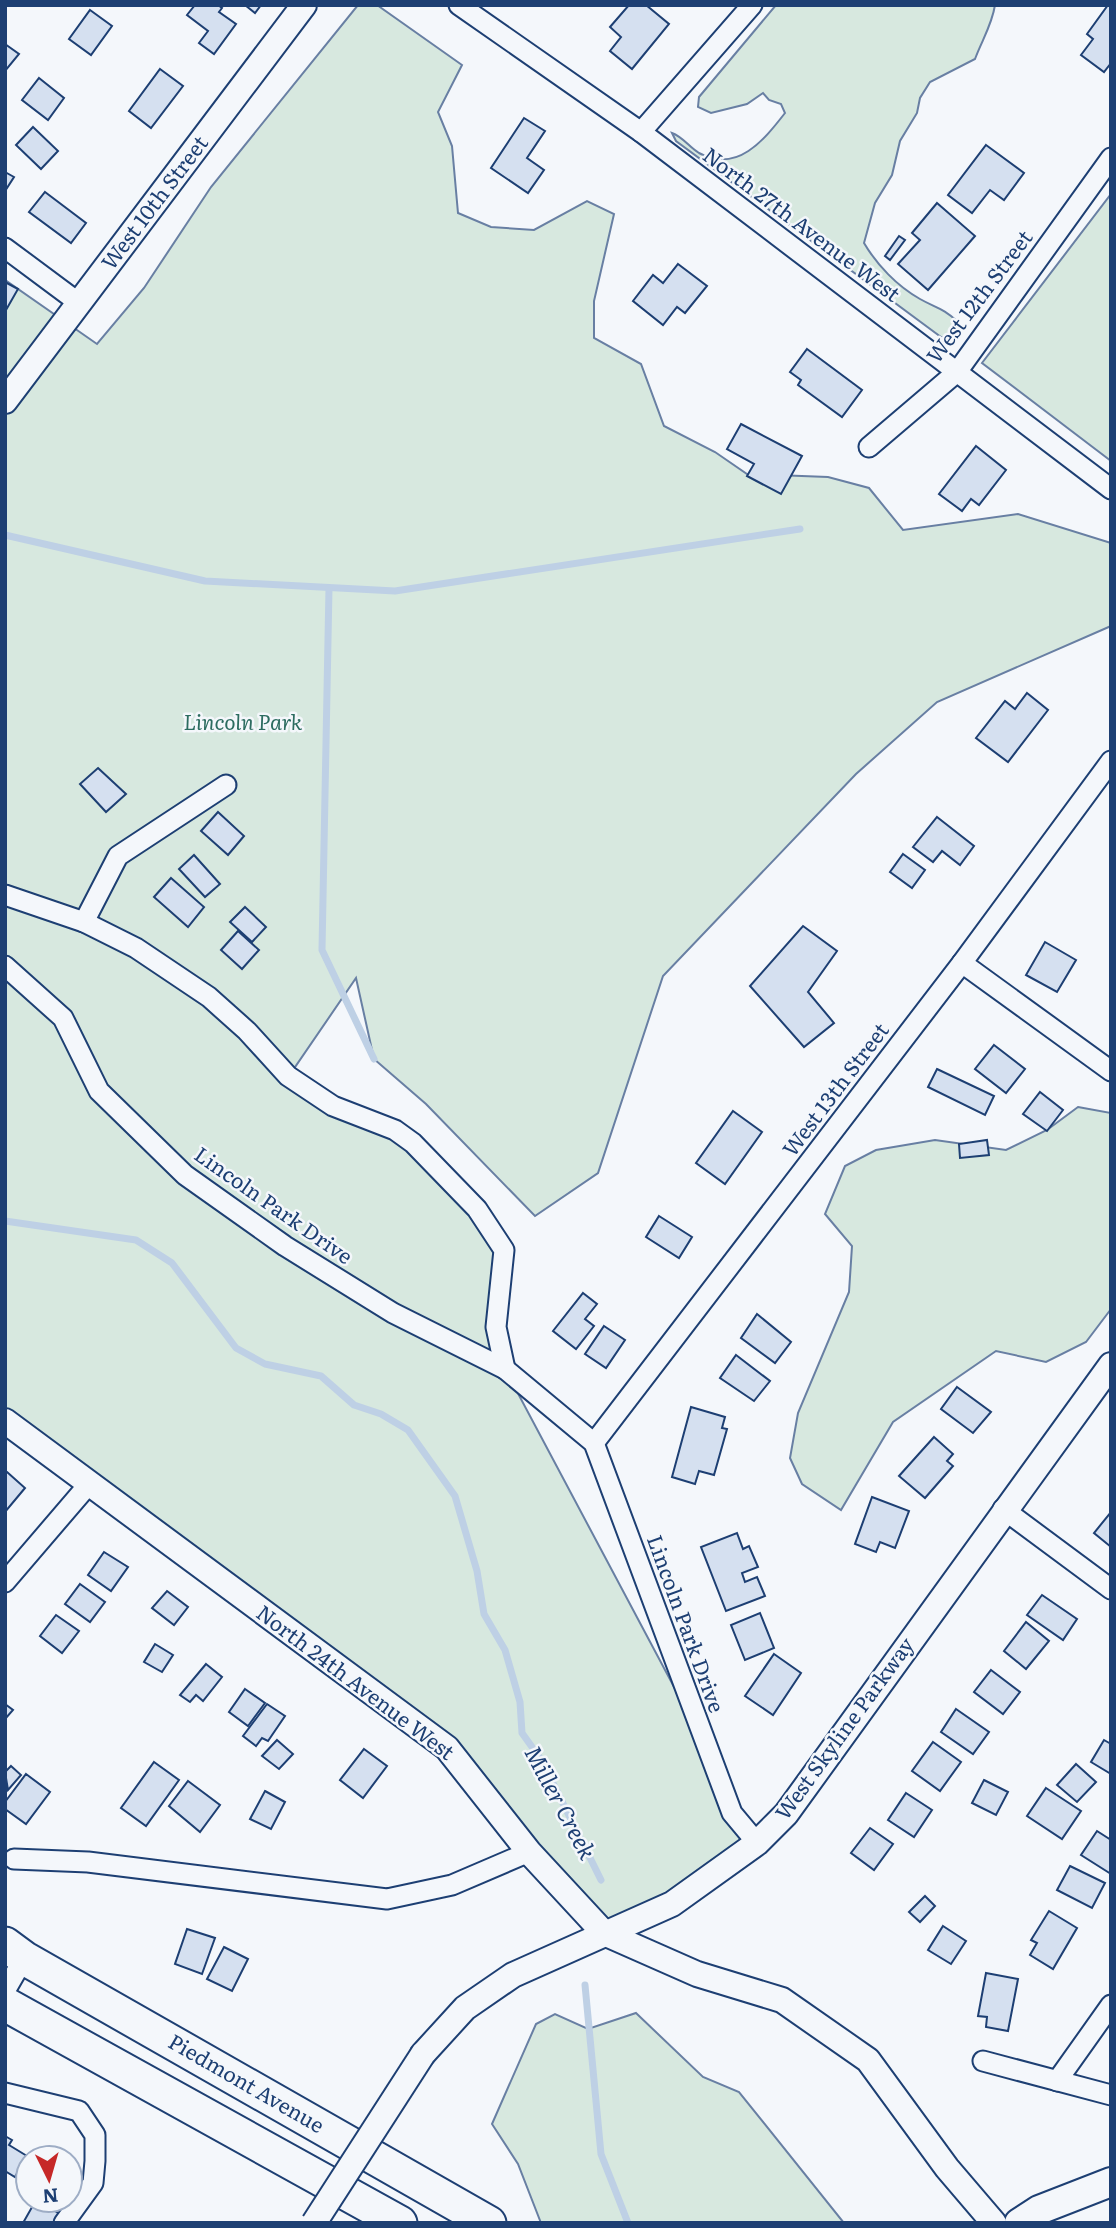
<svg xmlns="http://www.w3.org/2000/svg" width="1116" height="2228" viewBox="0 0 1116 2228" font-family="Literata,serif">
  <style>
    .green { fill: #d7e8df; stroke: #687fa3; stroke-width: 2 }
    .lines { fill: none; stroke-linecap: round; stroke-linejoin: round }
    .stream { stroke: #bed0e5; stroke-width: 7 }
    .building { fill: #d5e0f0; stroke: #1d3f73; stroke-width: 2 }
    .minor-casing { stroke: #1d3f73; stroke-width: 23 }
    .tertiary-casing { stroke: #1d3f73; stroke-width: 28 }
    .secondary-casing { stroke: #1d3f73; stroke-width: 32 }
    .trunk-casing { stroke: #1d3f73; stroke-width: 37 }
    .minor { stroke: #f4f7fb; stroke-width: 19 }
    .tertiary { stroke: #f4f7fb; stroke-width: 24 }
    .secondary { stroke: #f4f7fb; stroke-width: 28 }
    .trunk { stroke: #f4f7fb; stroke-width: 33 }
    .tertiary-bridge-casing { stroke: #1d3f73; stroke-width: 28; stroke-linecap: butt }
    .tertiary-bridge { stroke: #f4f7fb; stroke-width: 24 }
    .labels { text-anchor: middle; stroke-width: 5; stroke-linejoin: round; paint-order: stroke }
    .street-label { font-size: 21px; fill: #1d3f73; stroke: #f4f7fb }
    .park-label { font-size: 21px; font-style: italic; fill: #2c6c60; stroke: #f4f7fb }
    .water-label { font-size: 23px; font-style: italic; fill: #1d3f73; stroke: #f4f7fb }
  </style>
  <rect width="100%" height="100%" fill="#f4f7fb"/>
  <!-- green -->
  <g class="green">
    <path d="M358,5h19l85,60 -24,47 14,34 6,67 33,14 43,3 53,-29 27,13 -20,87v37l47,26 23,62 51,26 32,22 81,3 41,11 34,42 115,-16 93,29v83l-174,76 -81,72 -193,202 -65,197 -63,43 -109,-112 -52,-45 -18,-81 -67,98 106,54 109,120 1,119 252,474 -153,90 -157,-185 -442,-327v-1141l92,64 47,-56 67,-101z"/>
    <path d="M776,5h219c-3,20 -13,35 -20,54l-45,23 -10,16 -3,15 -17,28 -8,34 -17,28 -11,40c13,22 33,43 56,56 16,9 23,9 38,23l-9,15h-8l-265,-196 -4,-8c11,4 17,14 27,20 38,21 65,-13 86,-40l-4,-9 -12,-4 -6,-7 -16,11 -36,9 -13,-6 1,-10z"/>
    <path d="M1111,194v267l-129,-98z"/>
    <path d="M1078,1107l33,6v196l-25,33 -40,20 -50,-11 -103,71 -52,88 -39,-26 -12,-26 8,-45 51,-121 3,-46 -27,-32 20,-48 31,-16 59,-10 71,10 41,-20z"/>
    <path d="M636,2013l67,64 36,15 105,131h-303l-23,-59 -26,-40 44,-100 19,-10 33,15z"/>
  </g>
  <g class="lines">
    <!-- stream -->
    <g class="stream">
      <path d="M5,535l200,46 190,10 405,-62"/>
      <path d="M329,588l-7,362 52,109"/>
      <path d="M5,1221l131,19 36,23 64,85 29,16 56,12 33,29 27,9 27,16 47,66 22,75 7,43 21,36 15,52 2,31 20,28 59,119"/>
      <path d="M585,1985l16,169 27,69"/>
    </g>
  </g>
  <!-- building -->
  <g class="building">
    <path d="M195,5h23l4,3 -3,4 17,12 -22,30 -15,-11 9,-12 -21,-16z"/>
    <path d="M245,5h16l-6,8z"/>
    <path d="M629,5h17l23,19 -37,45 -22,-18 11,-14 -11,-10z"/>
    <path d="M1108,5h3v58l-7,9 -23,-17 12,-16 -6,-5z"/>
    <path d="M90,10l22,16 -21,29 -22,-16z"/>
    <path d="M5,44l14,10 -14,17z"/>
    <path d="M160,69l23,17 -32,42 -22,-17z"/>
    <path d="M39,78l25,20 -16,22 -26,-20z"/>
    <path d="M524,118l21,13 -18,27 17,12 -16,23 -37,-25z"/>
    <path d="M33,127l25,24 -17,18 -25,-24z"/>
    <path d="M986,145l38,28 -20,27 -14,-10 -18,23 -24,-18z"/>
    <path d="M5,172l9,5 -9,14z"/>
    <path d="M45,192l41,31 -15,20 -42,-31z"/>
    <path d="M937,203l38,33 -47,54 -30,-26 22,-24 -8,-7z"/>
    <path d="M899,236l6,4 -15,20 -5,-4z"/>
    <path d="M678,264l29,22 -22,27 -8,-6 -14,18 -30,-24 20,-26 10,8z"/>
    <path d="M5,282l13,7 -12,21h-1z"/>
    <path d="M807,349l55,41 -20,27 -44,-32 3,-5 -11,-8z"/>
    <path d="M741,424l61,32 -21,38 -34,-18 7,-12 -27,-15z"/>
    <path d="M976,446l30,24 -27,35 -8,-6 -9,12 -23,-17z"/>
    <path d="M1027,693l21,17 -40,52 -32,-24 29,-37 10,8z"/>
    <path d="M98,768l28,26 -20,18 -26,-28z"/>
    <path d="M218,812l26,24 -16,19 -27,-24z"/>
    <path d="M937,817l37,29 -14,19 -18,-14 -9,11 -20,-15z"/>
    <path d="M903,854l22,16 -13,18 -22,-16z"/>
    <path d="M194,855l26,29 -15,13 -26,-28z"/>
    <path d="M171,878l33,29 -16,20 -34,-30z"/>
    <path d="M245,907l21,20 -14,15 -22,-20z"/>
    <path d="M803,926l34,25 -29,41 26,31 -30,24 -54,-61z"/>
    <path d="M238,931l21,19 -17,19 -21,-19z"/>
    <path d="M1045,942l31,18 -19,32 -31,-17z"/>
    <path d="M994,1045l31,24 -19,24 -31,-24z"/>
    <path d="M937,1069l57,27 -9,19 -57,-28z"/>
    <path d="M1040,1092l23,18 -16,21 -24,-17z"/>
    <path d="M733,1111l29,21 -37,52 -29,-21z"/>
    <path d="M987,1140l2,15 -29,3 -1,-14z"/>
    <path d="M659,1216l33,21 -13,21 -33,-21z"/>
    <path d="M583,1293l14,11 -12,15 9,7 -18,23 -23,-18z"/>
    <path d="M757,1314l34,28 -16,21 -34,-25z"/>
    <path d="M604,1326l21,14 -19,28 -21,-14z"/>
    <path d="M736,1355l34,26 -16,20 -34,-23z"/>
    <path d="M957,1387l34,25 -18,21 -32,-24z"/>
    <path d="M691,1407l34,10 -3,11 5,1 -13,46 -15,-4 -4,13 -23,-7z"/>
    <path d="M934,1437l19,17 -6,7 6,5 -28,32 -26,-22z"/>
    <path d="M7,1472l18,16 -20,24v-38z"/>
    <path d="M872,1497l37,14 -14,37 -15,-6 -4,10 -21,-8z"/>
    <path d="M1111,1512v35l-17,-14z"/>
    <path d="M737,1533l6,16 6,-3 9,21 -16,6 3,9 12,-5 8,19 -39,15 -25,-64z"/>
    <path d="M104,1552l24,15 -17,24 -23,-16z"/>
    <path d="M80,1584l25,18 -15,20 -25,-18z"/>
    <path d="M167,1591l21,16 -14,18 -22,-17z"/>
    <path d="M1042,1595l35,24 -14,21 -36,-25z"/>
    <path d="M760,1613l14,35 -29,12 -14,-35z"/>
    <path d="M56,1615l23,16 -17,22 -22,-17z"/>
    <path d="M1026,1622l23,19 -23,28 -22,-18z"/>
    <path d="M155,1644l18,11 -11,17 -18,-10z"/>
    <path d="M774,1654l27,19 -28,42 -28,-19z"/>
    <path d="M206,1664l16,13 -19,24 -7,-6 -6,7 -10,-7z"/>
    <path d="M991,1670l29,22 -17,22 -29,-22z"/>
    <path d="M245,1689l20,14 -17,23 -19,-14z"/>
    <path d="M5,1704l8,6 -8,9z"/>
    <path d="M267,1704l18,12 -17,25 -6,-3 -6,8 -13,-10z"/>
    <path d="M956,1709l33,23 -16,22 -32,-22z"/>
    <path d="M277,1740l16,14 -14,15 -17,-13z"/>
    <path d="M1104,1740l7,4v30l-20,-12z"/>
    <path d="M933,1742l28,20 -21,29 -28,-20z"/>
    <path d="M364,1749l23,17 -24,32 -23,-18z"/>
    <path d="M154,1762l25,18 -33,46 -25,-18z"/>
    <path d="M1076,1764l20,18 -19,20 -20,-17z"/>
    <path d="M11,1766l10,9 -13,15 -3,-18z"/>
    <path d="M26,1774l24,18 -24,32 -21,-15v-7z"/>
    <path d="M984,1780l24,12 -12,23 -24,-12z"/>
    <path d="M188,1781l32,24 -20,27 -31,-26z"/>
    <path d="M1046,1788l35,23 -19,28 -35,-23z"/>
    <path d="M265,1791l20,11 -14,27 -21,-10z"/>
    <path d="M906,1793l26,17 -18,27 -26,-17z"/>
    <path d="M870,1828l23,16 -19,26 -23,-17z"/>
    <path d="M1097,1831l14,9v34l-30,-19z"/>
    <path d="M1070,1866l35,17 -13,25 -35,-18z"/>
    <path d="M925,1896l10,10 -15,16 -11,-10z"/>
    <path d="M1049,1911l28,17 -24,41 -23,-14 7,-12 -6,-3z"/>
    <path d="M943,1926l23,15 -15,23 -23,-14z"/>
    <path d="M187,1929l28,9 -13,36 -27,-10z"/>
    <path d="M224,1947l24,12 -16,32 -25,-12z"/>
    <path d="M986,1973l32,6 -10,52 -22,-4 1,-10 -9,-1z"/>
    <path d="M5,2136l7,4 -3,5 18,11 -12,21 -10,-6z"/>
    <path d="M36,2200l24,14 -5,9h-32z"/>
    <path d="M41,2200h27l-5,11z"/>
  </g>
  <g class="lines">
    <defs>
      <g id="minor">
        <path d="M459,5l182,127 470,357"/>
        <path d="M641,132l111,-127"/>
        <path d="M5,248l74,55"/>
        <path d="M869,447l88,-75 154,-214"/>
        <path d="M5,895l79,27 52,26 73,49 38,34 41,45 45,30 62,24 18,13 64,66 27,41 -8,77 9,42"/>
        <path d="M84,922l34,-66 108,-71"/>
        <path d="M962,963l149,108"/>
        <path d="M5,966l58,52 36,73 86,84 100,71 108,67 112,56 89,74 138,370 25,30"/>
        <path d="M594,1443l368,-480 149,-202"/>
        <path d="M1003,1509l108,80"/>
        <path d="M5,1582l84,-98"/>
        <path d="M14,1859l74,3 299,37 65,-14 77,-33"/>
        <path d="M5,1991l19,-33"/>
        <path d="M983,2061l128,34"/>
        <path d="M1057,2081l54,-76"/>
        <path d="M5,2093l74,18 16,24v26l-2,22 -29,40"/>
      </g>
      <g id="tertiary">
        <path d="M5,401l299,-396"/>
        <path d="M5,1421l442,327 82,104 75,81 93,41 85,26 86,60 79,108 47,55"/>
        <path d="M423,2054l42,-46 48,-33 159,-71 85,-61 29,-29 325,-449"/>
      </g>
      <path id="secondary" d="M1019,2223l20,-13 72,-28"/>
      <g id="trunk">
        <path d="M5,1944l19,14 465,265"/>
        <path d="M5,2004l395,219"/>
      </g>
    </defs>
    <!-- minor casing -->
    <use href="#minor" class="minor-casing"/>
    <!-- tertiary casing -->
    <use href="#tertiary" class="tertiary-casing"/>
    <!-- secondary casing -->
    <use href="#secondary" class="secondary-casing"/>
    <!-- trunk casing -->
    <use href="#trunk" class="trunk-casing"/>
    <!-- minor -->
    <use href="#minor" class="minor"/>
    <!-- tertiary -->
    <use href="#tertiary" class="tertiary"/>
    <!-- secondary -->
    <use href="#secondary" class="secondary"/>
    <!-- trunk -->
    <use href="#trunk" class="trunk"/>
    <defs>
      <path id="tertiary-bridge" d="M314,2223l109,-169"/>
    </defs>
    <!-- tertiary-bridge casing -->
    <use href="#tertiary-bridge" class="tertiary-bridge-casing"/>
    <!-- tertiary-bridge -->
    <use href="#tertiary-bridge" class="tertiary-bridge"/>
  </g>
  <g class="labels">
    <!-- street labels -->
    <g class="street-label">
      <text transform="translate(155 203) rotate(-53)" y="7">West 10th Street</text>
      <text transform="translate(801 225) rotate(37)" y="7">North 27th Avenue West</text>
      <text transform="translate(980 297) rotate(-53)" y="7">West 12th Street</text>
      <text transform="translate(836 1090) rotate(-53)" y="7">West 13th Street</text>
      <text transform="translate(273 1206) rotate(35)" y="7">Lincoln Park Drive</text>
      <text transform="translate(685 1624) rotate(70)" y="7">Lincoln Park Drive</text>
      <text transform="translate(355 1683) rotate(37)" y="7">North 24th Avenue West</text>
      <text transform="translate(845 1729) rotate(-54)" y="7">West Skyline Parkway</text>
      <text transform="translate(246 2084) rotate(30)" y="7">Piedmont Avenue</text>
    </g>
    <!-- park labels -->
    <g class="park-label">
      <text x="243" y="730">Lincoln Park</text>
    </g>
    <!-- water labels -->
    <g class="water-label">
      <text transform="translate(560 1803) rotate(62)" y="8">Miller Creek</text>
    </g>
  </g>
  <!-- border -->
  <rect width="1116" height="2228" fill="none" stroke="#1d3f73" stroke-width="14"/>
  <!-- north arrow -->
  <g transform="translate(49 2179) rotate(175)"><circle r="33" fill="#f4f7fb" stroke="#9eadc5" stroke-width="2"/>
  <path d="M0-5L12 26L0 18L-12 26Z" fill="#c62828"/>
  <text y="-10" font-size="19" font-weight="bold" text-anchor="middle" fill="#1d3f73">N</text>
  </g>
</svg>
